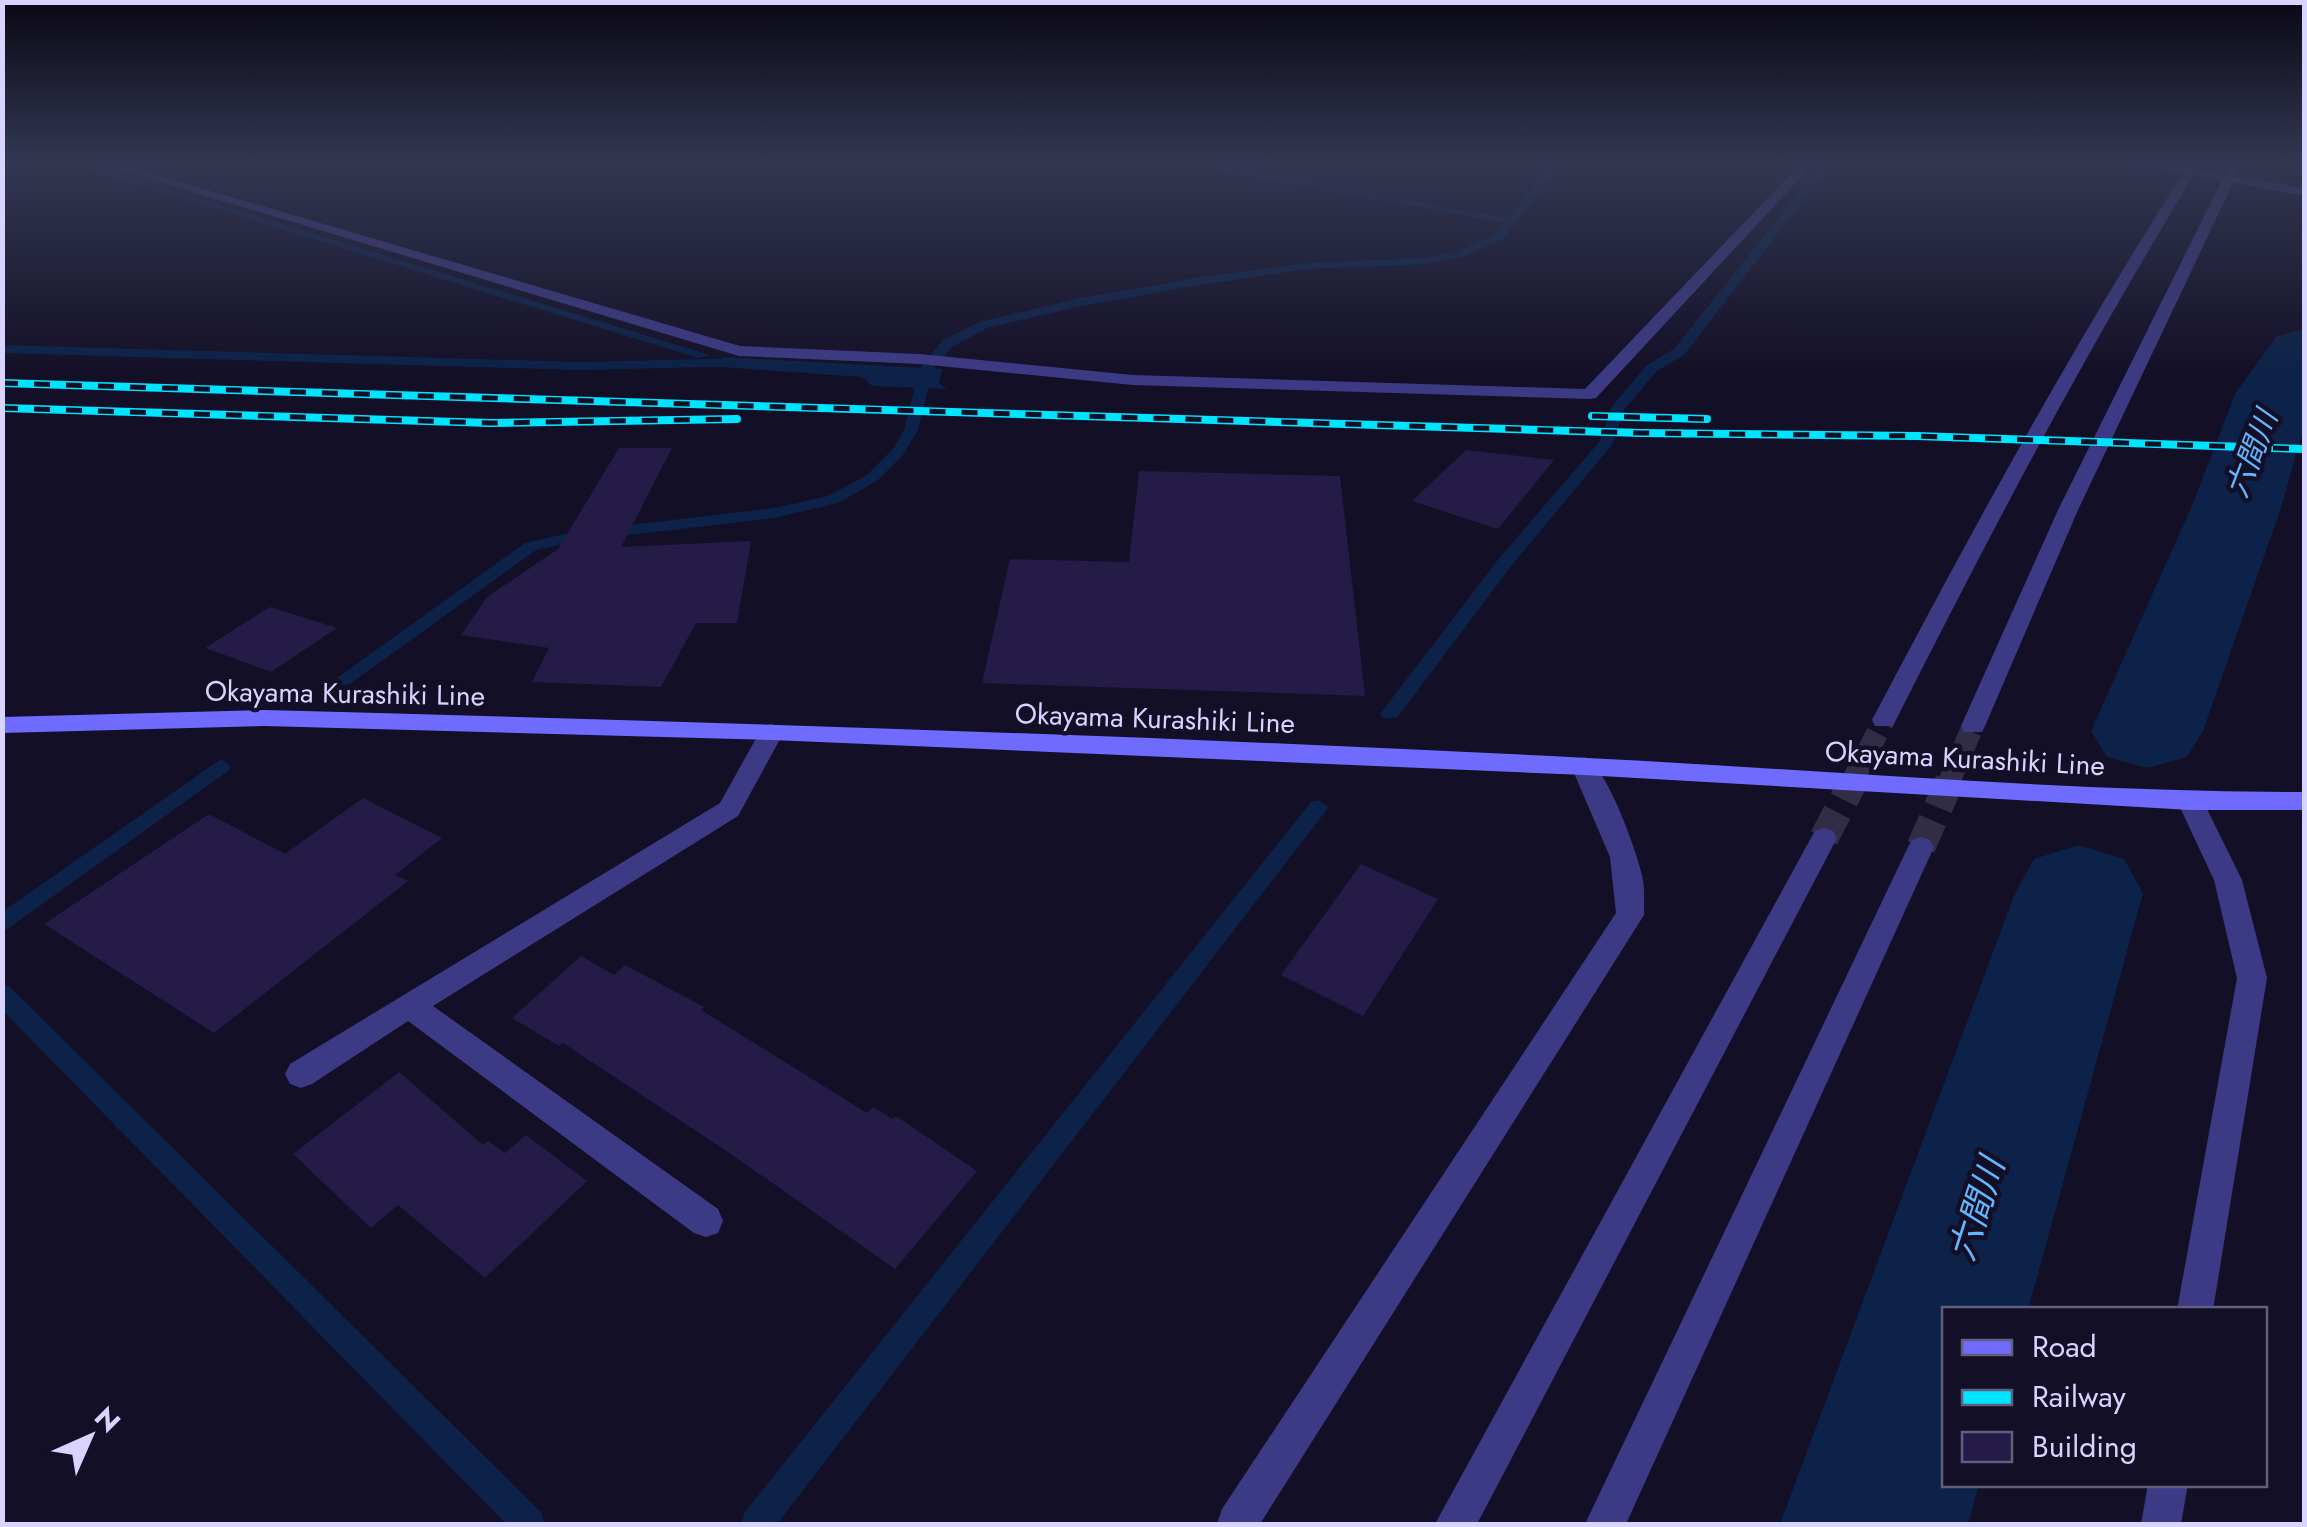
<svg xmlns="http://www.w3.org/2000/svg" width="2307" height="1527" viewBox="0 0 2307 1527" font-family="Jost,'Noto Sans JP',sans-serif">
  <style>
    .water { fill: #0c2248 }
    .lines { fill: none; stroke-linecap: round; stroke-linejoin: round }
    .stream { fill: #0c2248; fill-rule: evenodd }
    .river { fill: #0c2248; fill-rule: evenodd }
    .building { fill: #241b47 }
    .tertiary-tunnel-far1 { stroke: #312d47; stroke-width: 22; stroke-dasharray: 22 11; stroke-linecap: butt }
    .tertiary-tunnel { stroke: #312d47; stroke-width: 29; stroke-dasharray: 29 14; stroke-linecap: butt }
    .minor { fill: #3d3a85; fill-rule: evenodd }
    .tertiary { fill: #3d3a85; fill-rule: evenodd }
    .secondary { fill: #6f6bff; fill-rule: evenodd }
    .rail-casing { stroke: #00e5ff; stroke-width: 8 }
    .rail { stroke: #130f26; stroke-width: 5; stroke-dasharray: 16; stroke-linecap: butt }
    .labels { text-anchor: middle; stroke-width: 9; stroke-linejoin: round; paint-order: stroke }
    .street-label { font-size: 28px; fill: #d9d4ff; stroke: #130f26 }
    .water-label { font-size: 30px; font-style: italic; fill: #62b6ff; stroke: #130f26 }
    .near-water-label { font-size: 35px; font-style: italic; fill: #62b6ff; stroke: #130f26 }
  </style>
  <rect width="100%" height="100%" fill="#130f26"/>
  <!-- water -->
  <path class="water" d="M724,357l218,12 -3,14 8,6 -75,-3 -10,-9 -142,-10z"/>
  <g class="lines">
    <!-- stream -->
    <g class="stream">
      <path d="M64,162h15l631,193 -12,3z"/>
      <path d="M1173,162h21l314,56 44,-56h10l-59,77 -40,18 -37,7 -118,5 -108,16 -120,21 -93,22 -35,19 -19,22 -15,61 -15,25 -26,26 -39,22 -64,15 -196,23 -42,9 -186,134 -7,2 -9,-6 191,-137 53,-12 196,-23 54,-12 39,-21 25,-25 12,-20 16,-62 22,-27 37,-19 101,-24 120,-21 108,-14 118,-5 30,-6 39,-17 9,-12z"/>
      <path d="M1823,162h10l-149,193 -27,16 -33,39 -12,35 -100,120 -115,153h-14l-3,-4 3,-4 117,-153 100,-116 12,-35 35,-41 27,-16z"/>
      <path d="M2,345l579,17 168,-4 7,4 -7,4 -168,4 -579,-17z"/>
      <path d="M2265,404h39v8l-34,-1 -5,-1z"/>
      <path d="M221,759l10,7 -3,5 -226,162v-21z"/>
      <path d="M1318,800l10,7 -3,5 -548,712h-36l4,-12 566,-710z"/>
      <path d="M2,984l8,3 531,525 4,12h-39l-504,-514z"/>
    </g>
    <!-- river -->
    <g class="river">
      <path d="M2304,329v98l-23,81 -78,223 -16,26 -40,11 -40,-11 -16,-26 100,-223 45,-116 41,-56z"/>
      <path d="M2079,845l45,14 19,34 -115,417h-84v174h35l-11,40h-188l235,-631 19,-34z"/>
    </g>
  </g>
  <!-- building -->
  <g class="building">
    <path d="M619,448h53l-51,99 130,-6 -14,82h-41l-35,64 -129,-5 17,-34 -88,-13 26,-38 71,-48z"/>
    <path d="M1466,450l88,10 -56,69 -86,-28z"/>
    <path d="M1139,471l201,5 25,220 -383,-13 28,-124 119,3z"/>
    <path d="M270,607l67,21 -66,44 -66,-24z"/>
    <path d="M363,798l79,40 -47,37 13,6 -194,152 -170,-109 165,-110 76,40z"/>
    <path d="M1361,864l77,35 -75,117 -82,-41z"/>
    <path d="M581,956l33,19 11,-10 79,42 -3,3 166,103 6,-6 20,12 3,-3 81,55 -82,98 -167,-117 -165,-109 -4,3 -47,-28z"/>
    <path d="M399,1072l84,73 5,-4 17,12 21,-18 61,46 -102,97 -87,-73 -27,23 -78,-74z"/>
  </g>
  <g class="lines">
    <!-- tertiary-tunnel-far1 -->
    <g class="tertiary-tunnel-far1">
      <path d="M1852,782l32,-62"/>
      <path d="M1949,782l24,-56"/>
    </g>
    <!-- tertiary-tunnel -->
    <g class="tertiary-tunnel">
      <path d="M1824,838l30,-58"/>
      <path d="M1921,847l29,-67"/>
    </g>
    <!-- minor -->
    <g class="minor">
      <path d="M93,162h19l628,184 180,8 213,21 452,14 217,-227h13l-219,236 -6,1 -457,-14 -213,-21 -181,-8z"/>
      <path d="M2123,162h27l154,26v8z"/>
      <path d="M772,724l12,8 -46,84 -305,190 285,203 5,12 -5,12 -12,4 -12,-4 -286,-212 -96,63 -11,4 -11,-4 -5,-10 5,-10 430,-261 43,-77z"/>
      <path d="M1584,757c22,7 53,95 58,118 3,14 2,27 2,40l-384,609h-43l5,-15 394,-596 -6,-56 -39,-91z"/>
    </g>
    <!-- tertiary -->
    <g class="tertiary">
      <path d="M2190,162h12c-112,181 -210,368 -306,558l-3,6h-18l-3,-6c100,-190 202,-377 318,-558z"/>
      <path d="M2231,162h12l-165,348 -93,216 -3,6h-18l-3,-6 97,-216z"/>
      <path d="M2190,792l9,3 4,6 39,79 25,98 -54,332h-36l60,-332 -23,-98 -37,-79 4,-6z"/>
      <path d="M1824,828l9,3 4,7 -360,686h-42l376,-686 4,-7z"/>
      <path d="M1921,837l9,3 4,7 -308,677h-41l323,-677 4,-7z"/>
      <path d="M2148,1484h40l-7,40h-40z"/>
    </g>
    <!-- secondary -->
    <path class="secondary" d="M265,710c441,12 882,25 1322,48 239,12 478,34 717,34v18h-114l-606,-35 -812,-35 -507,-14 -263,7v-16z"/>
    <defs>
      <g id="rail">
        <path d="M2,383l1639,50 276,3 387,13"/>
        <path d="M2,408l489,15 246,-4"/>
        <path d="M1592,416l115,3"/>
      </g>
    </defs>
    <!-- rail casing -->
    <use href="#rail" class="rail-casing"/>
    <!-- rail -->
    <use href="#rail" class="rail"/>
  </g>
  <!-- sky -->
  <linearGradient id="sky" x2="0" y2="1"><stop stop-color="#0a0815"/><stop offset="0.43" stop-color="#333752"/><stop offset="1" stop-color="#333752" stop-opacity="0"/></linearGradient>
  <rect width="2307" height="376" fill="url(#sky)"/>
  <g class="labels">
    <!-- street labels -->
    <g class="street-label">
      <text transform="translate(345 693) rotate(1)" y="10">Okayama Kurashiki Line</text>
      <text transform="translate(1155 718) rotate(2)" y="10">Okayama Kurashiki Line</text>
      <text transform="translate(1965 758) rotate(3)" y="10">Okayama Kurashiki Line</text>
    </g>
    <!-- water labels -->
    <g class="water-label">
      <text transform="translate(2252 454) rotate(-69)" y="10">六間川</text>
    </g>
    <!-- near-water labels -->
    <g class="near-water-label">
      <text transform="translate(1977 1209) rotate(-72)" y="12">六間川</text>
    </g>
  </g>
  <!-- border -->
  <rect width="2307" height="1527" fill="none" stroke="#d9d4ff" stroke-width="10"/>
  <!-- legend -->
  <rect x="1942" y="1307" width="325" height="180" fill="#130f26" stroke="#625e7d" stroke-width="2.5"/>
  <rect x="1962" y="1340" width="50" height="15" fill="#6f6bff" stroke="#625e7d" stroke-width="2.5"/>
  <text x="2032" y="1357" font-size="30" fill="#d9d4ff">Road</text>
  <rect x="1962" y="1390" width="50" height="15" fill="#00e5ff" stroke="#625e7d" stroke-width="2.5"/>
  <text x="2032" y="1407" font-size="30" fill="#d9d4ff">Railway</text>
  <rect x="1962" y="1432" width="50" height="30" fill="#241b47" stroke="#625e7d" stroke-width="2.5"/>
  <text x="2032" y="1457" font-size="30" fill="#d9d4ff">Building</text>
  <!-- north arrow -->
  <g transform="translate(90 1437) rotate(45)" stroke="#130f26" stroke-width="8" paint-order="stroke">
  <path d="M0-8L18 38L0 25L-18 38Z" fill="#d9d4ff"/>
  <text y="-15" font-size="28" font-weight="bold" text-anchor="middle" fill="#d9d4ff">N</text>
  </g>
</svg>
